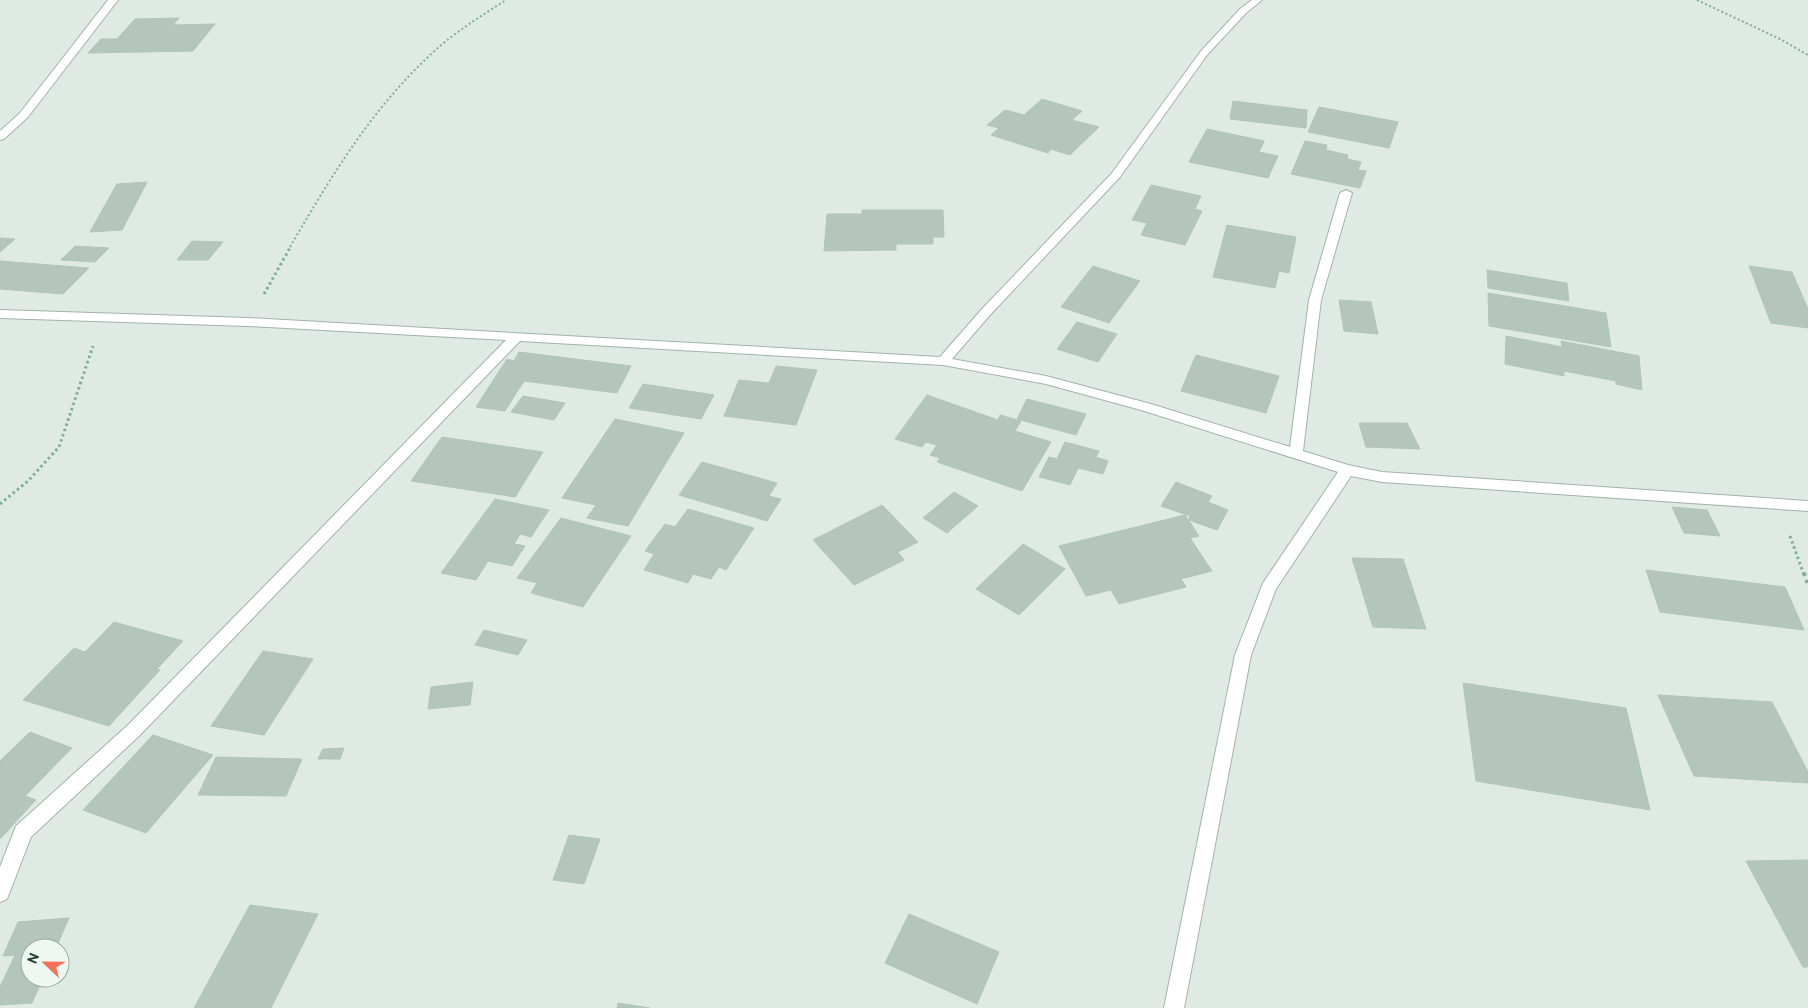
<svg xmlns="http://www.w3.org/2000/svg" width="1808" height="1008" viewBox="0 0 1808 1008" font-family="Overpass,sans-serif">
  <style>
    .building { fill: #b4c5bd; stroke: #b1c4bb }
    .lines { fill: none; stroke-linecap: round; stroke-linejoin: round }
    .minor-casing { stroke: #a2b2ac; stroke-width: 2 }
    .path-far2 { stroke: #7fae9c; stroke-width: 2; stroke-dasharray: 2 2.5; stroke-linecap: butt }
    .path-far1 { stroke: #7fae9c; stroke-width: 3; stroke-dasharray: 2.5 3; stroke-linecap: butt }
    .path { stroke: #7fae9c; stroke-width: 4; stroke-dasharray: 3 4.5; stroke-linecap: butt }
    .minor { fill: #fff; fill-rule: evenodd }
  </style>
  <rect width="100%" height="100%" fill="#dfeae5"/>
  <!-- building -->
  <g class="building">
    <path d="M179,18l-6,7 42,-1 -22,27 -105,2 13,-14h16l18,-20z"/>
    <path d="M1042,99l40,12 -10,9 27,7 -29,28 -19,-6 -3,4 -57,-18 8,-7 -12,-3 18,-15 19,5z"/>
    <path d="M1233,101l74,9 -1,18 -76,-9z"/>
    <path d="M1319,107l79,15 -9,26 -81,-16z"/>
    <path d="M1207,129l57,12 -5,11 19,4 -10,22 -79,-16z"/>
    <path d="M1305,141l22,4 -1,5 22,5 -1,4 14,3 -3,8 8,1 -6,17 -69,-14z"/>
    <path d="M147,182l-25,48 -32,2 27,-48z"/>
    <path d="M1151,185l50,11 -6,13 7,2 -17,34 -44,-10 6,-12 -15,-3z"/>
    <path d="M862,210h81l1,27h-11v7h-37v6l-72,1 3,-37h35z"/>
    <path d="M1227,225l69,12 -7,36 -10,-2 -4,17 -62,-11z"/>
    <path d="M0,238l15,1 -15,13z"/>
    <path d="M192,241l31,1 -15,18h-31z"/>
    <path d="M75,246l34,2 -14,14 -34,-2z"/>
    <path d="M0,261l89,7 -26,26 -63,-5z"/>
    <path d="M1093,266l47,15 -31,42 -48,-16z"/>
    <path d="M1749,266l43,6 16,37v19l-37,-5z"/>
    <path d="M1487,270l80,13 2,18 -81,-13z"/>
    <path d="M1488,293l118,20 5,34 -122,-21z"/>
    <path d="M1339,300l32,2 7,32 -34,-3z"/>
    <path d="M1077,322l40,12 -19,28 -41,-13z"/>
    <path d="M1506,336l56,11 -1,-6 78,15 3,34 -26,-6v-3l-52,-10v5l-59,-12z"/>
    <path d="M519,352l112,14 -14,27 -93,-12 -19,30 -29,-4 31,-48 7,2z"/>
    <path d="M1196,355l83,21 -13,37 -85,-22z"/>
    <path d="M776,366l41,4 -21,55 -72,-9 15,-36 30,3z"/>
    <path d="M643,384l71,11 -13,24 -72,-11z"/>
    <path d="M927,395l71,25 2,-5 21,6 -6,10 36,11 -29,49 -85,-29 3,-4 -10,-3 7,-10 -11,-3 -4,5 -27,-8z"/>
    <path d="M523,396l42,7 -11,17 -43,-8z"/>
    <path d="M1027,399l59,15 -10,21 -59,-16z"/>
    <path d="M615,419l69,14 -56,93 -41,-8 9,-13 -34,-7z"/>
    <path d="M1359,423h48l13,26 -54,-2z"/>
    <path d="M442,437l101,15 -28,45 -104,-16z"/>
    <path d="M1065,442l34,9 -3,6 12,4 -5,13 -25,-6 -8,17 -31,-8 10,-20 8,2z"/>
    <path d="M702,462l75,21 -8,13 12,3 -14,22 -88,-26z"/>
    <path d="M1176,482l36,14 -4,6 20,8 -11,20 -28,-10 1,-4 -29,-10z"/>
    <path d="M954,492l24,14 -31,27 -24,-15z"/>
    <path d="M495,499l54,11 -18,27 -11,-3 -6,10 11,2 -13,20 -24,-5 -12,19 -35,-7z"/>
    <path d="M882,505l36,37 -20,10 6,8 -50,25 -41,-45z"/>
    <path d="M1672,507l35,3 13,26 -36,-3z"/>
    <path d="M688,509l66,19 -28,42 -7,-3 -8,12 -18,-5 -5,9 -44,-13 10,-16 -9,-3 20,-27 10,3z"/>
    <path d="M1185,515l14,21 -9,2 22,33 -31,8 5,8 -67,17 -8,-14 -25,6 -27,-50z"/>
    <path d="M561,518l70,18 -48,71 -52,-14 6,-10 -20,-5z"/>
    <path d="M1023,544l42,25 -46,46 -43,-26z"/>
    <path d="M1352,558l51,1 23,70 -53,-2z"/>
    <path d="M1646,570l139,17 19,43 -144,-18z"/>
    <path d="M114,622l69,19 -26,28 3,1 -51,56 -86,-26 51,-52 11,4z"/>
    <path d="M484,630l43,10 -9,15 -43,-10z"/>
    <path d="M263,651l50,8 -49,76 -53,-9z"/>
    <path d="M473,682l-3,23 -42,4 3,-22z"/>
    <path d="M1463,683l163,25 24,102 -174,-29z"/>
    <path d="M1658,695l114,7 36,70v11l-114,-7z"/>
    <path d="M30,732l42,16 -47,48 11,4 -36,39v-78z"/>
    <path d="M153,735l60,20 -67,78 -63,-23z"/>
    <path d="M344,748l-4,11h-22l5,-10z"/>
    <path d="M216,757l86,2 -16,37 -88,-1z"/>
    <path d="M569,835l31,4 -16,45 -31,-4z"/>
    <path d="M1808,860v107h-5l-57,-106z"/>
    <path d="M250,905l68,9 -47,94h-77z"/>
    <path d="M909,914l90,38 -22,52 -92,-41z"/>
    <path d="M69,918l-13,30h-26v30h13l-11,25 -32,2v-18l15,-32 -12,1 15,-34z"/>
    <path d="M618,1003l32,5h-33z"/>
  </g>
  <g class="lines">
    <defs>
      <g id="minor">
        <path d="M108,0h10l-90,117 -24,22 -4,1v-9l20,-18z"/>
        <path d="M1252,0h10l-16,13 -39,42 -87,122 -130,138 -38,44 94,17 105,28 139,43 19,-147 31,-107 6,-3 6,3 -31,107 -18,151 45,14 34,7 426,29v10l-426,-29 -31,-6 -75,113 -25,66 -67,353h-20l71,-353 28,-72 75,-111 -197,-62 -95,-26 -103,-19 -423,-24 -380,394 -109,102 -24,62 -7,3v-35l16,-41 112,-101 378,-385 -258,-14 -248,-8v-8l248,8 692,39 42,-48 130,-136 89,-122 39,-42z"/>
      </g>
    </defs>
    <!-- minor casing -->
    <use href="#minor" class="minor-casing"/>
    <!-- path-far2 -->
    <g class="path-far2">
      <path d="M1697,0l83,39 28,16"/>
      <path d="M290,247c39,-67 79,-134 136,-188 24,-24 52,-41 80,-59"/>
    </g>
    <!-- path-far1 -->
    <g class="path-far1">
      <path d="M264,294l27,-48"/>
      <path d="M0,504l28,-23 31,-34 34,-101"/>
      <path d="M1790,536l14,39"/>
    </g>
    <!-- path -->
    <path class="path" d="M1804,573l4,12"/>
    <!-- minor -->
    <use href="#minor" class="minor"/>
  </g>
  <!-- north arrow -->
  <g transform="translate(45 963) rotate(292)"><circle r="24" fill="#eff7f3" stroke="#9caba6"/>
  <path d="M0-4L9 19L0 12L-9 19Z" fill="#f37155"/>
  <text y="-8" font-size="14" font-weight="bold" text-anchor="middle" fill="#203a32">N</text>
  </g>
</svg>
